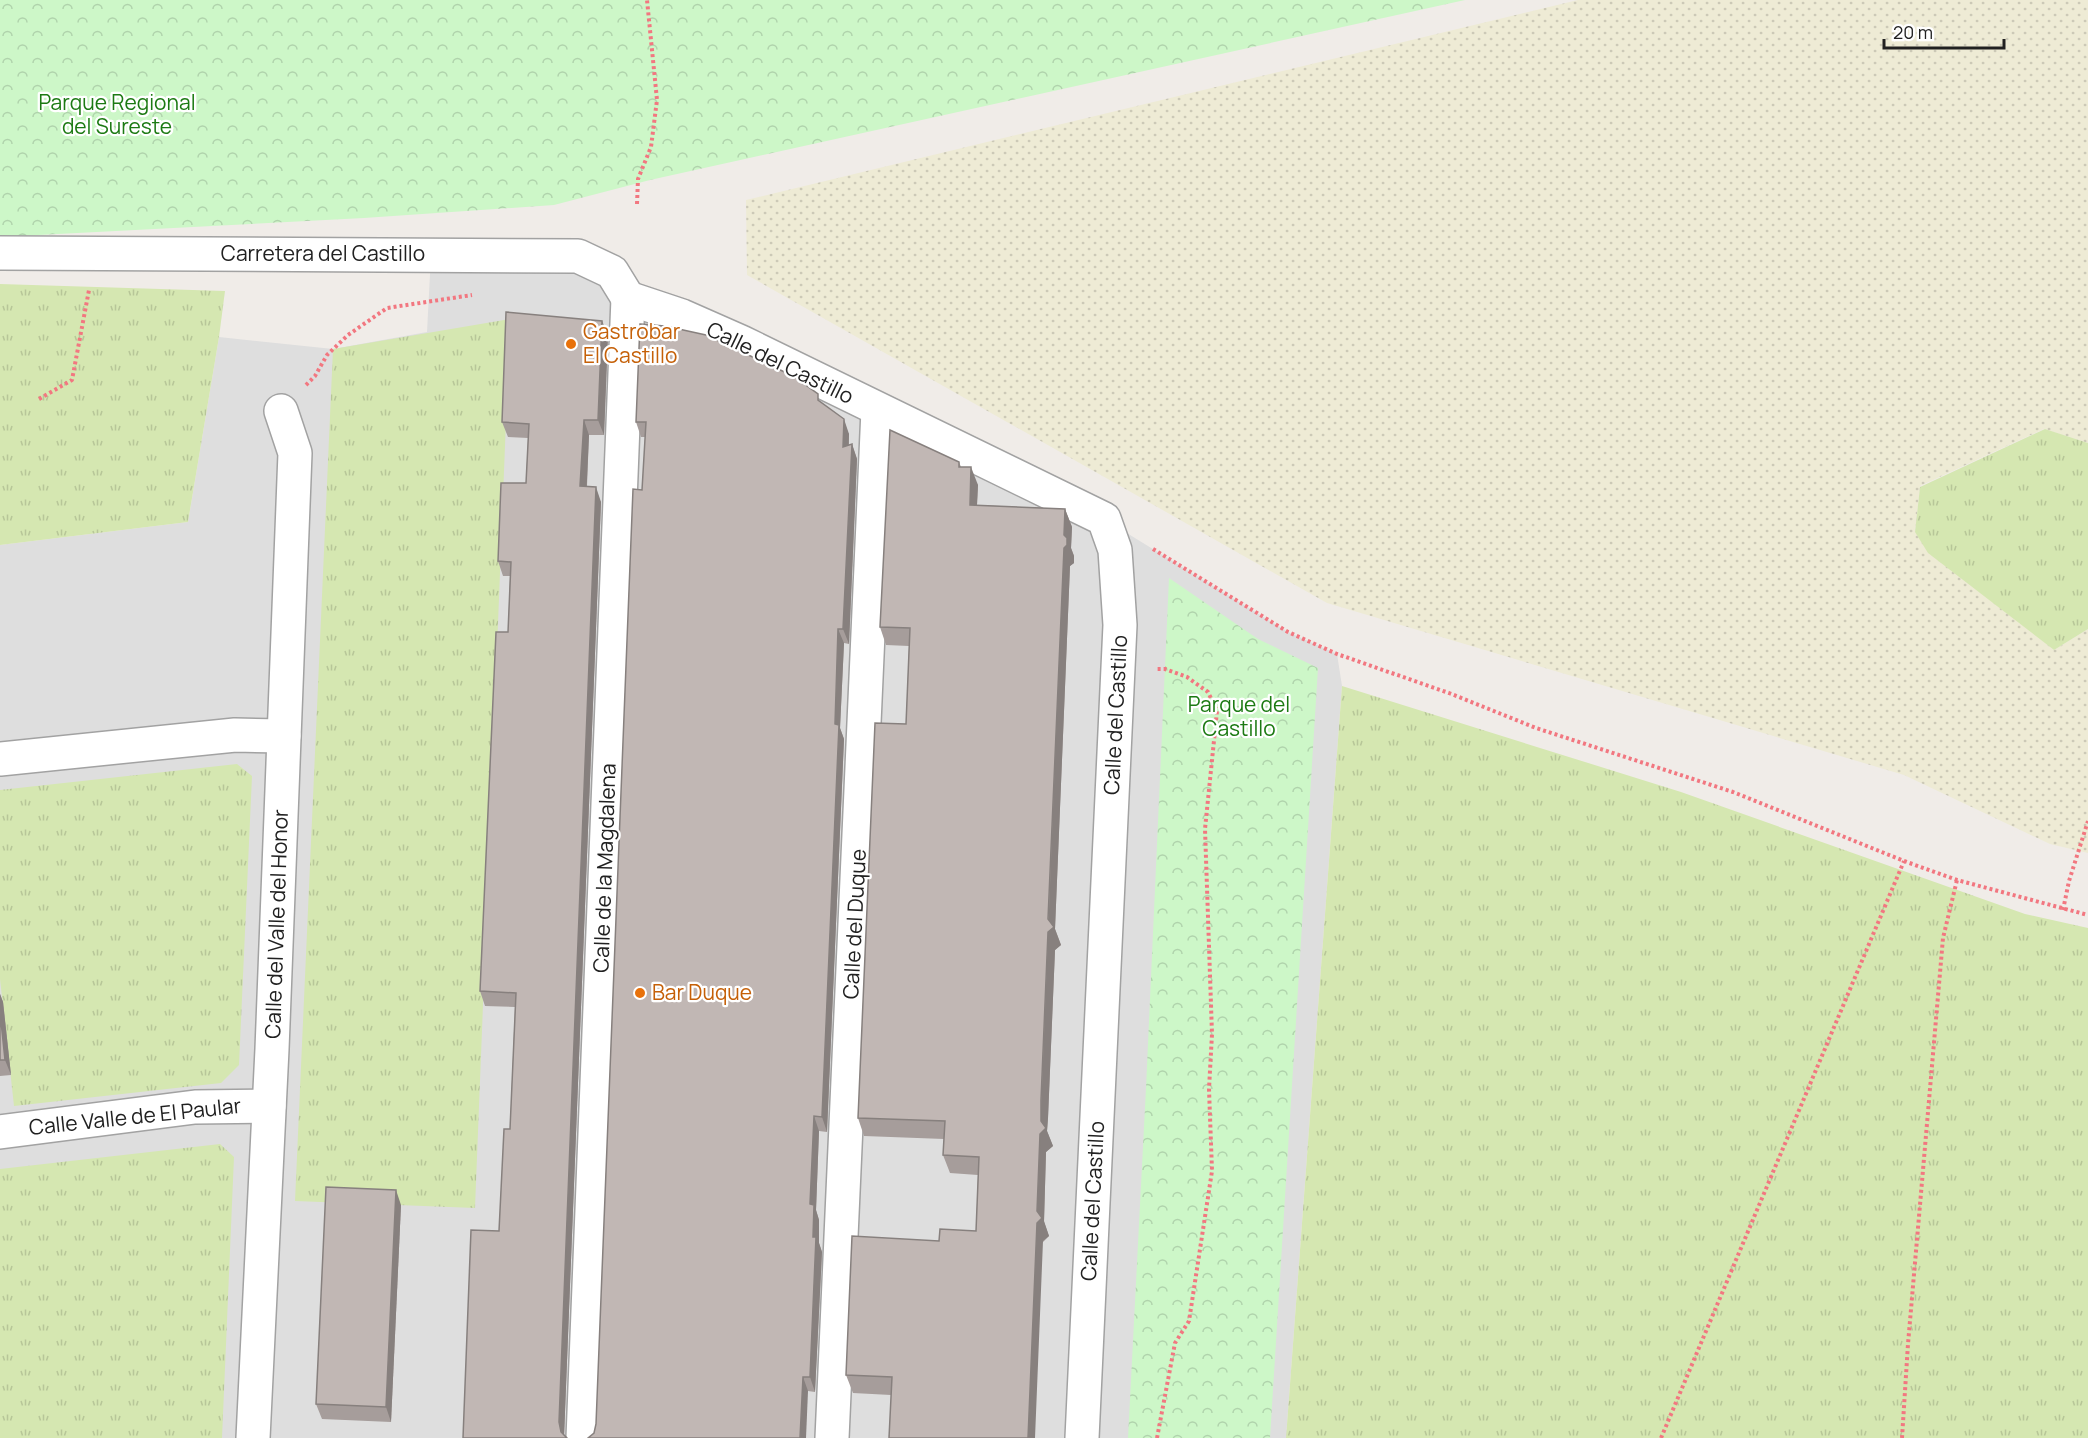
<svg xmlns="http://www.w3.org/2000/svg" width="2088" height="1438" viewBox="0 0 2088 1438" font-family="Manrope,sans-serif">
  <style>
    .residential { fill: #dedede }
    .farmland { fill: url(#farmland-dots) }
    .grass { fill: url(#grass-tufts) }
    .park { fill: url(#park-crowns) }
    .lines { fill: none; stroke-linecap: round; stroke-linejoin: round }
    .minor-casing { stroke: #a2a2a2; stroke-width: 36 }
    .path { stroke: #f27780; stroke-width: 4; stroke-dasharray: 3 3; stroke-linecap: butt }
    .minor { stroke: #fff; stroke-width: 33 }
    .wall { fill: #a69d9b }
    .shaded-wall { fill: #87807e }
    .building { fill: #c1b7b4; stroke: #87807e; stroke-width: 1.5 }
    .food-dot { fill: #e8710a; stroke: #fff; stroke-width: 2 }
    .labels { text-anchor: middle; stroke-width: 4.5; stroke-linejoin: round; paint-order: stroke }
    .park-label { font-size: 21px; fill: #1c7a13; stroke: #fff }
    .street-label { font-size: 21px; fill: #212121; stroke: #fff }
    .food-label { font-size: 21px; fill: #c56008; stroke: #fff; text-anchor: start }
  </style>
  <defs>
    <pattern id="farmland-dots" width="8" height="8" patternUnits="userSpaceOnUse" patternTransform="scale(1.5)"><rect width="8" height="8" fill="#eeebd5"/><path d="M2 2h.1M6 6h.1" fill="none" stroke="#ccc9b7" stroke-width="1.8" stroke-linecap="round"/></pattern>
    <pattern id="grass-tufts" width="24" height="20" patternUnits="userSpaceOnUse" patternTransform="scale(1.5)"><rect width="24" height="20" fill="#d5e7b1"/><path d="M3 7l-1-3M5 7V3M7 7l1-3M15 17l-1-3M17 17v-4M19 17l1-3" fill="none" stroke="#b7c698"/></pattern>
    <pattern id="park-crowns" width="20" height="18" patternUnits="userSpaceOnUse" patternTransform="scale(1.5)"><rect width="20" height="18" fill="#cdf7c8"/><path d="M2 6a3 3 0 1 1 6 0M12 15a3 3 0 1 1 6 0" fill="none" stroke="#b0d3ac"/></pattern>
  </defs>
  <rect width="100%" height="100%" fill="#f0ece8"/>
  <!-- residential -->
  <path class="residential" d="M431,255l147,1 526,263 184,113 49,22 5,32 -56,752h-1286v-893l188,-23 31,-185 114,12 94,-17z"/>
  <!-- farmland -->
  <path class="farmland" d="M1578,0h510v443l-44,-14 -124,57 -5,46 139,118 34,-21v224l-38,-9 -146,-69 -577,-172 -580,-328 -1,-75z"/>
  <!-- grass -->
  <g class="grass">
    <path d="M0,284l225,7 -6,46 -31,185 -188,23z"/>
    <path d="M510,319l-35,889 -180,-7 38,-852z"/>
    <path d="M2045,429l43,14v186l-34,21 -126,-97 -13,-21 5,-45z"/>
    <path d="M1342,686l339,106 344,122 63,14v510h-802z"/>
    <path d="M237,764l15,12 -13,289 -18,18 -207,23 -14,-127v-189z"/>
    <path d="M220,1144l14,13 -12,281h-222v-269z"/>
  </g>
  <!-- park -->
  <g class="park">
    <path d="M0,0h1465l-815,180 -96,25 -190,13 -364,19z"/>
    <path d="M1169,578l89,61 60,29 -48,770h-142l18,-350z"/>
  </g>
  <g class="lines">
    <defs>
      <g id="minor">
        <path d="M0,253l578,3 34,16 16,26"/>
        <path d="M628,298l54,18 59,26 363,177 11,31 5,75 -38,813"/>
        <path d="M0,759l235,-24 49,1"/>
        <path d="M0,1132l195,-25 74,-1"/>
        <path d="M253,1438l19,-389 23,-596 -14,-42"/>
        <path d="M583,1438l45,-1140"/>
        <path d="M832,1438l46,-1028"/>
      </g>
    </defs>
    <!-- minor casing -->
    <use href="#minor" class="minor-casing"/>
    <!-- path -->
    <g class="path">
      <path d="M637,204l1,-25 13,-32 6,-47 -10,-100"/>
      <path d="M306,385l9,-9 12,-21 21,-20 39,-27 85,-13"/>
      <path d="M39,399l33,-19 17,-90"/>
      <path d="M1153,549l135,83 49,22 112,39 87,35 197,64 171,69 53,19 131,35"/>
      <path d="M2063,910l6,-29 19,-60"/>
      <path d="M1157,1438l18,-95 14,-22 23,-150 -3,-82 3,-55 -7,-205 12,-118 -9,-19 -21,-15 -22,-8h-8"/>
      <path d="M1661,1438l243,-577"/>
      <path d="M1902,1438l6,-94 35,-406 14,-58"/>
    </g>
    <!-- minor -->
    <use href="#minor" class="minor"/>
  </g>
  <!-- wall -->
  <g class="wall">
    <path d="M602,321l6,14 -4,100h-15l-2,51 14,16 -37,934 -101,2 36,-207 11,-102 5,-122 -30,-1 -5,-15 28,-359 2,-56h-7l-5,-15 28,-78 2,-45 -20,-1 -6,-15z"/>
    <path d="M821,402l28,32v11l3,-1 5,15 -8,185 -5,-1 -4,85 4,11 -17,393 -8,-1 -3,79 3,10v23l3,9 -7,140 -7,-1 -214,42 2,-9 49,-987h-4l-5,-15z"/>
    <path d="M959,462l2,5 17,18 -1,20 88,4 7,18 -1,21 3,8v7l-4,3 -15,363 6,16 -6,5 -7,168 -1,13 6,15 -7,6 -2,70 5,14 -158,159 -38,-2 -7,-18 93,-134 37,-10 2,-56 -28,-2 -7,-18 1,-16 -80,-3 -6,-18 48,-394 3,-78 -23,-1 -6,-18z"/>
    <path d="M0,994l3,8 8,73 -11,1z"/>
    <path d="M401,1205l-10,217 -69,-3 -6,-15z"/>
  </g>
  <!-- shaded-wall -->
  <g class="shaded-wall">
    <path d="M602,321l6,14 -4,100 -6,-15z"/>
    <path d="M844,419l5,15 -1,27 -5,-14z"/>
    <path d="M584,420l5,15 -3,66 -6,-15z"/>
    <path d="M852,444l5,15 -8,185 -6,-15z"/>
    <path d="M971,467l7,18 -2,38 -6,-18z"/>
    <path d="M596,487l5,15 -37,936h-1l-4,-16z"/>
    <path d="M1065,509l7,18 -1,21 3,8v7l-4,3 -15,363 6,16 -6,5 -7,168 -1,13 6,15 -7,6 -2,69 5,15 -6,5 -8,197h-7z"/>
    <path d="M838,629l6,14 -4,85 4,11 -17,393 -5,-15z"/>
    <path d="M0,994l3,8 8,73 -6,-15 -5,-48z"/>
    <path d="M814,1116l5,15 -3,79 3,10v23l3,9 -7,140 -5,-15 3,-140 -3,-33z"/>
    <path d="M396,1190l5,15 -10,217 -5,-15z"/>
    <path d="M803,1377l5,14 -2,47h-6z"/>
  </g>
  <!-- building -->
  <g class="building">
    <path d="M506,312l96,9 -4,99h-14l-4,66 16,1 -37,935 2,10 6,6h-104l8,-208 28,1 5,-102h6l6,-136 -36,-2 16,-359h12l3,-70 -13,-1 3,-78h25l3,-59 -27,-2z"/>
    <path d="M640,324l25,2 41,9 87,41 25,18v6l26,19 -1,28 9,-3 -9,185h-5l-3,95 4,1 -17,392 -8,-1 -4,88 4,1 -1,32h3l-6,140h-7l-3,61h-212l6,-5 2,-9 37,-935 9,1 4,-68h-10z"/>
    <path d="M890,430l69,32v5h12l-1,38 95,4 -1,26 3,3v7l-3,3 -16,371 6,8 -6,5 -7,168v21l5,7 -6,6 -3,77 5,7 -5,5 -9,215h-139l3,-61 -46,-2 6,-139 87,5 1,-12 36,2 3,-74 -36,-2 2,-34 -87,-3 17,-395 31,1 4,-96 -30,-1z"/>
    <path d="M0,1012l5,48h-5z"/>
    <path d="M326,1187l70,3 -10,217 -70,-3z"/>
  </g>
  <!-- markers -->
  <g class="food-dot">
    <circle cx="571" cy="344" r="6"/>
    <circle cx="640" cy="993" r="6"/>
  </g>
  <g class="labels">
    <!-- park labels -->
    <g class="park-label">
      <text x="117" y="110">Parque Regional<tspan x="117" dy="24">del Sureste</tspan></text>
      <text x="1239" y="712">Parque del<tspan x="1239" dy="24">Castillo</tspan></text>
    </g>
    <!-- street labels -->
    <g class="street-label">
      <text x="323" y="261">Carretera del Castillo</text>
      <text transform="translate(780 363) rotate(26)" y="7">Calle del Castillo</text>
      <text transform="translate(1116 715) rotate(-87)" y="7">Calle del Castillo</text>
      <text transform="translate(605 868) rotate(-88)" y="7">Calle de la Magdalena</text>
      <text transform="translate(277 924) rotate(-88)" y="7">Calle del Valle del Honor</text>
      <text transform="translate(855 924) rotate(-87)" y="7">Calle del Duque</text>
      <text transform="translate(135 1117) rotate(-6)" y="7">Calle Valle de El Paular</text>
      <text transform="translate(1093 1201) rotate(-87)" y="7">Calle del Castillo</text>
    </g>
    <!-- food labels -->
    <g class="food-label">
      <text x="583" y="339">Gastrobar<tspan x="583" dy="24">El Castillo</tspan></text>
      <text x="652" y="1000">Bar Duque</text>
    </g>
  </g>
  <!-- scale -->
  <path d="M1884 39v9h120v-9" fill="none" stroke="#212121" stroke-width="3"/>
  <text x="1893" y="39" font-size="18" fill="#212121" stroke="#ffffff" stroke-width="4.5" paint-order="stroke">20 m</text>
</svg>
